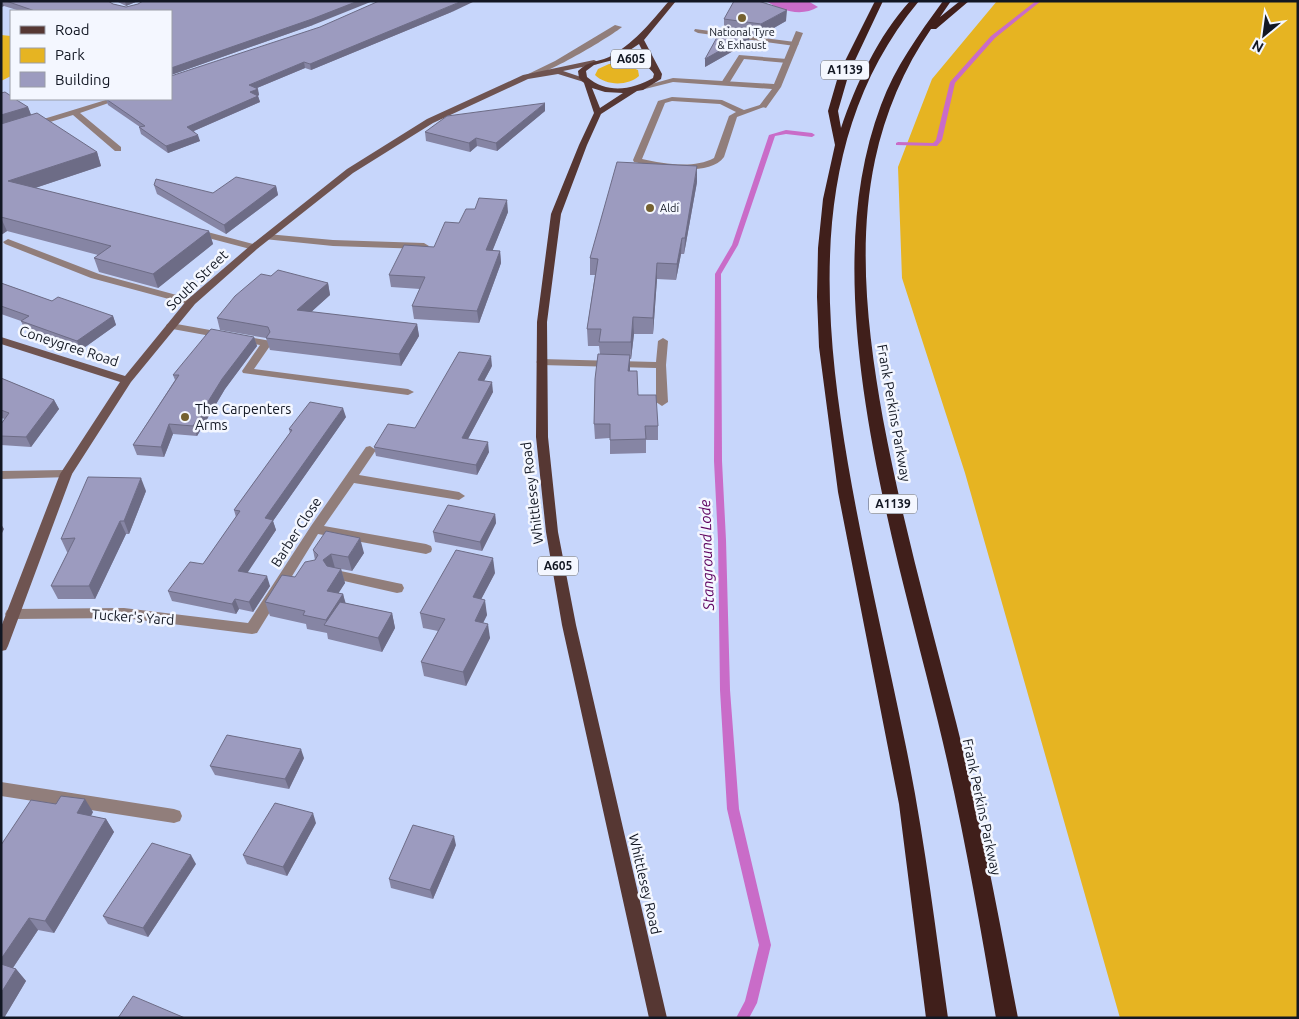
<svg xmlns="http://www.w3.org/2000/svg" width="1299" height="1019" viewBox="0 0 1299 1019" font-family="Ubuntu,sans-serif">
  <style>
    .green { fill: #e6b422 }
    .water { fill: #c96cc8 }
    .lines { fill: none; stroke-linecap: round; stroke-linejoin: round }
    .stream { fill: #c96cc8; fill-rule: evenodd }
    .lane { fill: #917e7b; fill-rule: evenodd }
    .street { fill: #917e7b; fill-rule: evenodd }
    .secondary { fill: #6f5451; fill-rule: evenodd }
    .primary { fill: #563733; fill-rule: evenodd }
    .highway { fill: #401f1b; fill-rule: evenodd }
    .wall { fill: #8685a4 }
    .shaded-wall { fill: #6d6c86 }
    .building { fill: #9c9bbf; stroke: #6d6c86 }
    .poi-dot { fill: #756130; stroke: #f4f7ff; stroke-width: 2 }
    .labels { text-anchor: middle; stroke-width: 5; stroke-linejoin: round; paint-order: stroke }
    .far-poi-label { font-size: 11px; fill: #121723; stroke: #f4f7ff }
    .shield { fill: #f4f7ff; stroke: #565a65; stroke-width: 1 }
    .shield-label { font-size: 12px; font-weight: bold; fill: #121723 }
    .street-label { font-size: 14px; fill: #121723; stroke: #f4f7ff }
    .poi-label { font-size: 14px; fill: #121723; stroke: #f4f7ff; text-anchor: start }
    .water-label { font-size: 15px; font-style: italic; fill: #5d005f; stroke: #f4f7ff }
  </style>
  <rect width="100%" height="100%" fill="#c7d6fb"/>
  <!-- green -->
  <g class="green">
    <path d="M997,1h301v1017h-178l-155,-545 -63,-195 -4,-111 34,-88z"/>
    <path d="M1,35l10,1v40l-10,5z"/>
    <path d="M609,64h14l15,6 1,6c-11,10 -33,10 -44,-1l3,-6z"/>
  </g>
  <!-- water -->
  <path class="water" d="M766,1h42l10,6c-16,10 -37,4 -52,-6z"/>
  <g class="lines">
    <!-- stream -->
    <g class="stream">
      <path d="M1036,1h5l-46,37 -40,45 -13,57 -5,6 -41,-1v-2l2,-1 35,1 3,-3 14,-58 41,-46z"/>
      <path d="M786,130l26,3 3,2 -3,2 -26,-3 -11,2 -37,109 -17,29 1,187 4,79 4,150 9,119 32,136 -14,58 -8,15h-13l9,-17 14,-56 -32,-136 -7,-119 -2,-150 -4,-79 1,-187 17,-29 37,-110z"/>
    </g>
    <!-- lane -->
    <g class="lane">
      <path d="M615,25l7,2c-12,10 -90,57 -100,50l33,-16z"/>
      <path d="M695,29l100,13 4,2 -4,2 -97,-13 -4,-2z"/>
      <path d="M739,55l48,4 4,2 -4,2 -43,-4 -16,26h-6l-1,-2z"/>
      <path d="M672,97l50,3 22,10 19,-6 4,2 -30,11 -13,40c-15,21 -69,10 -90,5l-1,-2 25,-59zM672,101l48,3 16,8 -7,4 -15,42c-20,11 -50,6 -72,1l23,-56z"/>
      <path d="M196,229l61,16 2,2 -5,3 -61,-16v-4z"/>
      <path d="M267,234l66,6 91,3 5,3 -5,3 -91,-3 -69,-7 -2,-2z"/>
      <path d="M8,239l91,35 96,26 1,2 -5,3 -100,-27 -86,-34 -2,-2z"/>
      <path d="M171,323l100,18 1,2 -18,26 154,20 6,3 -6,3 -165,-22 -1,-2 18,-26 -93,-17 -1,-2 1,-2z"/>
      <path d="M663,338l5,3 -2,24 2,37 -6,4 -6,-4v-34l-115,-3 -5,-3 5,-3 115,3 2,-21z"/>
    </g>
    <!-- street -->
    <g class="street">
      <path d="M796,31l7,2 -22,54 -15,21 -7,-2 13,-17 -99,-7 -32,8 -4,-2 36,-10 101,6z"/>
      <path d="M109,99h11l-40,14 41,34v4h-6l-42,-36 -72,22v-5z"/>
      <path d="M370,446l6,4 -17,25 100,17 6,4 -6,4 -105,-17 -30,43 102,18 5,2 1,3 -1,3 -5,2 -108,-20 -61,99 -5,1 -128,-16 -112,1 -5,-1 -2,-4 2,-4 5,-1 112,-1 124,15 63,-97 55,-79z"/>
      <path d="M66,470l6,4 -2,3 -69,2v-8z"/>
      <path d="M336,570l61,13 5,1 2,4 -2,4 -5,1 -66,-15 -2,-3 2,-3z"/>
      <path d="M1,782l173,27 6,2 2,5 -2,5 -6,2 -173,-27z"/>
    </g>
    <!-- secondary -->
    <path class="secondary" d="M594,60l4,2 -1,2 -34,7 24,8v4l-29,-9 -30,5 -95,44 -80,50 -96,76 -62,55 -64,78 -59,92 -64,172 -2,4 -5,1v-24l59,-153 60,-92 -119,-38v-7l124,39 62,-76 64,-55 96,-76 80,-50 96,-44z"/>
    <!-- primary -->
    <path class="primary" d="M669,1h7l-32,39 18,34 -1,5 -18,11 -6,1 -36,23 -14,31 -26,69 -14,108 1,115 10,95 18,93 91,393h-18l-87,-393 -16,-93 -10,-95 1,-115 14,-108 28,-69 15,-32 -10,-30 -5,-5 -1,-7c11,-11 23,-9 35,-16 25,-16 37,-32 56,-54zM639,44l8,16 -26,-4zM613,60c15,0 32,0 41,14l-1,4c-21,12 -46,16 -66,-1l-1,-6 8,-6zM592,88l13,4 18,1 -23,15z"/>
    <!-- highway -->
    <g class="highway">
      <path d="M875,1h8l-34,72 -11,38 3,17c15,-44 37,-92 69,-127h9c-110,132 -98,304 -71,463 16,93 38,185 57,278 19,91 30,184 43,276h-22l-27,-214 -61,-312 -19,-145 -2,-50 1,-49 5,-49 12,-54 -7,-34 11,-38z"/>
      <path d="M943,1h8l-11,16 20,-16h9l-33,28h-5c-27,39 -46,84 -56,131 -18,85 -7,175 8,259 19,102 47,202 73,303 25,98 43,197 62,296h-22c-17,-99 -34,-198 -58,-296 -44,-182 -126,-435 -57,-617 14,-38 38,-71 62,-104z"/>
    </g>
  </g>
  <!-- wall -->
  <g class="wall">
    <path d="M1,1h107l5,3 13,3 187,18 -142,50v-64h-151l-16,-5 -3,1z"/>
    <path d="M116,1h22l-12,5z"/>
    <path d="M454,11l-143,59 -6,-2 -48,20 2,7 -1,1 2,6 -66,29 6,10 -32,12 -27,-19 -2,-7h1l-32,-22 -2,-6z"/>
    <path d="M724,19l62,2 -26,15 -11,-2v8l-44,25 19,-37z"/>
    <path d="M1,93l27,14 3,8 66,37 4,14 -66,22 174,43 4,13 -55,44 -59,-16 -5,-14 4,-3 -91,-24 -6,4z"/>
    <path d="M545,111l-48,40 -20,-5 -7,6 -44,-11 -1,-9z"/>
    <path d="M697,182l-13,72h-3l-5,26 -19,-1 -4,55h-19l-3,25h-1v12l8,24 20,31v14h-12v13l-36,1v-16l-15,1 -1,-15 6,-70 -1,-8h-11l-1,-17 8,-54h-5v-17z"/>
    <path d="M154,185l59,8 63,-7 2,9 -52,39 -69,-40z"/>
    <path d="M508,212l-16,39h8l1,12 -22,60 -65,-4 -2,-13 8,-17 -29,-2 -2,-12 45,-28 25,-24z"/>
    <path d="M271,276l57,7 2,12 -19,17 106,12 2,12 -18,30 -131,-16 -4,-12 -46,-8 -3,-12z"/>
    <path d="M1,283l51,18 61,15 3,9 -35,25 -56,-20 -4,-9 -20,-7z"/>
    <path d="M254,337l3,9 -32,43 -28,47 -24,-2 -9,23 -27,-2 -4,-10 42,-65 -2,-5z"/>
    <path d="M492,366l-8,15 9,11 -25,47 21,13 -12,23 -101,-19 -2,-9 41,-19z"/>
    <path d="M1,378l53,22 5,9 -28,38 -30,-2v-21l4,-5 -4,-1z"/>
    <path d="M346,417l-73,104 3,9 -29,42 23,14 -17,26 -14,-3 -3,5 -64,-13 -4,-10 35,-27 33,-47 -2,-7 56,-77 -1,-4z"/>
    <path d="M146,491l-17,43h-3l-31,65h-37l-7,-13 17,-34h-1l-6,-13z"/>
    <path d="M495,514l1,9 -14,28 -47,-9 -2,-10z"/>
    <path d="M313,550l51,3 -12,18 -11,-2 4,14 -7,10 5,1 2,9 47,10 3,15 -13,24 -54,-13 -1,-6 -20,-4 -1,-5 -36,-8 -5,-14 50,-42z"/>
    <path d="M495,573l-14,26 6,16 -4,8 7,15 -24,48 -42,-10 -3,-14 17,-31 -15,-3 -3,-15z"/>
    <path d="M304,758l-15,31 -74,-14 -5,-9z"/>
    <path d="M93,812l-2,4 15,3 8,13 -60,101 -16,-3 -25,38 3,1 10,12 -22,37h-3v-173z"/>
    <path d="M316,823l-29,53 -40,-12 -4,-9z"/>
    <path d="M456,845l-23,54 -42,-11 -2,-9z"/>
    <path d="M196,864l-48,73 -40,-13 -5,-8z"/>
  </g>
  <!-- shaded-wall -->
  <g class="shaded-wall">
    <path d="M1,1h1l2,5 -3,1z"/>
    <path d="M125,1h13l-12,5z"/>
    <path d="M358,1h15l-60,24 -142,50v-7z"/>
    <path d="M462,1h13l-21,10 -143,59 -1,-6z"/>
    <path d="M787,10l-1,11 -26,15 1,-12z"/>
    <path d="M750,34l-1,8 -44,25v-8z"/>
    <path d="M304,62l1,6 -55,23 -1,-6z"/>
    <path d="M258,89l1,6 -8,4 -1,-7z"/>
    <path d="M258,96l2,6 -71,31 -2,-6z"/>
    <path d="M545,103v8l-48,40 -1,-8z"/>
    <path d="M28,107l5,13 -32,10v-15z"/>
    <path d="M198,135l2,6 -32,12 -2,-7z"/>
    <path d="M476,138l1,8 -7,6 -1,-9z"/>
    <path d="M97,152l4,14 -87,29 -6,-14z"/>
    <path d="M697,166v16l-13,72 1,-16z"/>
    <path d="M276,186l2,9 -52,39 -2,-9z"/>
    <path d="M507,200l1,12 -20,50 -2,-12z"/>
    <path d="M1,218l6,13 -6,4z"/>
    <path d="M209,231l4,13 -55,44 -5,-14z"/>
    <path d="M682,238l-1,16 -5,26 1,-16z"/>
    <path d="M500,251l1,12 -22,60 -2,-12z"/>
    <path d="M657,263v16l-4,55v-16z"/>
    <path d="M328,283l2,12 -30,27 -3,-12z"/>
    <path d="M113,316l3,9 -35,25 -4,-9z"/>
    <path d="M633,317l1,17 -3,25v-17z"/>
    <path d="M417,324l2,12 -18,30 -2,-12z"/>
    <path d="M254,337l3,9 -32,43 -28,47 -4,-10 29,-47z"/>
    <path d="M630,355v14l-2,16v-14z"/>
    <path d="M491,356l1,10 -13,24 -1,-10z"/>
    <path d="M492,382l1,10 -30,56 -1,-10z"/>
    <path d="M54,400l5,9 -28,38 -5,-10z"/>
    <path d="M343,408l3,9 -73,104 3,9 -34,51 -4,-10 27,-53z"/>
    <path d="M169,424l4,10 -9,23 -3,-10z"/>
    <path d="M488,442l1,10 -12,23 -1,-10z"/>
    <path d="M141,478l5,13 -17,43 -5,-13z"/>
    <path d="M495,514l1,9 -14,28 -2,-9z"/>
    <path d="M120,521l6,13 -31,65 -6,-13z"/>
    <path d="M1,524l3,5 -3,6z"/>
    <path d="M360,538l4,15 -12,18 -4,-14z"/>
    <path d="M331,554l4,14 -8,6 -4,-14z"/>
    <path d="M493,558l2,15 -20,38 -2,-14z"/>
    <path d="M341,569l4,14 -14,22 -4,-14z"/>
    <path d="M267,576l3,10 -17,26 -4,-10z"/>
    <path d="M343,594l4,14 -19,18 -2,-6z"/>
    <path d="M235,599l4,10 -3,5 -4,-10z"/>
    <path d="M485,600l2,15 -10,20 -2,-14z"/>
    <path d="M392,613l3,15 -13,24 -4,-14z"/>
    <path d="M488,624l2,14 -24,48 -3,-14z"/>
    <path d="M301,749l3,9 -15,31 -4,-10z"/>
    <path d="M85,799l8,13 -8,14 -8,-13z"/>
    <path d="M313,813l3,10 -29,53 -4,-9z"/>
    <path d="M106,819l8,13 -60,101 -9,-12z"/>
    <path d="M454,836l2,9 -23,54 -3,-9z"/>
    <path d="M191,855l5,9 -48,73 -5,-9z"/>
    <path d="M29,918l9,12 -30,45 -7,-8v-8z"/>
    <path d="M16,969l10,12 -22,37h-3v-25z"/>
  </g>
  <!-- building -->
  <g class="building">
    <path d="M6,1h102l5,3 13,3 12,-3 5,-3h215l-46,18 -141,49v-57h-136z"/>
    <path d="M379,1h83l-152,63 -6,-2 -55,23 9,4 -8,3 8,4 -71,31 11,8 -32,11 -27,-19 6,-1 -39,-27h65v-23l149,-49z"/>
    <path d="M734,1h24l29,9 -26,14 -37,-5z"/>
    <path d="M721,30l29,4 -45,25z"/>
    <path d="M5,92l6,4v3h4l13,8 -27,8v-22z"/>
    <path d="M545,103l-49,40 -20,-5 -7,5 -44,-11 22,-16z"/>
    <path d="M37,113l60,39 -89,29 201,50 -56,43 -59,-16 17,-12 -110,-29v-93z"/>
    <path d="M617,162l80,4 -12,72h-3l-5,26 -20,-1 -4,55 -20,-1 -2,25h-32l2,-13h-14l11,-70 -8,-1z"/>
    <path d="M236,177l40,9 -52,39 -70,-40 2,-6 57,14z"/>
    <path d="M479,198l28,2 -21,50 14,1 -23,60 -65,-5 13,-29 -36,-2 15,-30 30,2 11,-25 14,1 7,-14h9z"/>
    <path d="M278,270l50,13 -31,27 120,14 -18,30 -133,-16 4,-6 -2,-5 -51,-9 18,-22 26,-22 10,2z"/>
    <path d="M1,283l51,18 6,-4 55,19 -36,25 -56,-20 8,-5 -28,-10z"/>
    <path d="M211,329l43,8 -32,42 -29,47 -24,-2 -8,23 -28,-2 46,-70h-6z"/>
    <path d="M459,352l32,4 -13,24 14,2 -30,56 26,4 -12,23 -102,-18 14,-23 27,4z"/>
    <path d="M598,354l32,1 -2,16h9l1,24h18l2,31h-13l1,13 -36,1v-16h-16l1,-45z"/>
    <path d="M1,378l53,22 -28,37 -25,-1v-12l8,-11 -8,-3z"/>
    <path d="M310,402l33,6 -78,110 8,2 -35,51 29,5 -18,26 -14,-3 -3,5 -64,-13 22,-29 13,2 37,-53 -6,-1 58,-80 -3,-1z"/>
    <path d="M88,477l53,1 -17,43h-4l-31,65h-38l24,-48 -14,1z"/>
    <path d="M448,505l47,9 -15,28 -47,-10z"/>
    <path d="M326,531l34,7 -12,19 -17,-3 -8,6 4,6 14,3 -14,22 16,3 -17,26 -23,-5 2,-4 -40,-9 17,-27 13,2 10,-15 10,-2 3,-5 -5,-5z"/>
    <path d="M456,550l37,8 -20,39 12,3 -10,21 13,3 -25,48 -42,-10 24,-43 -25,-6z"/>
    <path d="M340,602l52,11 -14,25 -54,-13z"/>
    <path d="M227,735l74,14 -16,30 -75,-13z"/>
    <path d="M61,796l24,3 -8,14 29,6 -61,102 -16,-3 -28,41v-114l30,-45 25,4z"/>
    <path d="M275,803l38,10 -30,54 -40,-12z"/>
    <path d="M413,825l41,11 -24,54 -41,-11z"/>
    <path d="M152,843l39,12 -48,73 -40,-12z"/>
    <path d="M1,964l15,5 -15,24z"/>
    <path d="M133,996l52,22h-67z"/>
  </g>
  <!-- markers -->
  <g class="poi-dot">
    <circle cx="742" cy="18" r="5"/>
    <circle cx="650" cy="208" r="5"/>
    <circle cx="185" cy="417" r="5"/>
  </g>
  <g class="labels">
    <!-- far-poi labels -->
    <g class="far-poi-label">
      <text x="742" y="36">National Tyre<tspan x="742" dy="13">&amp; Exhaust</tspan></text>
      <text x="660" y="212" text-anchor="start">Aldi</text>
    </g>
    <!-- shield labels -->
    <g class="shield">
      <rect x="611" y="49.5" width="40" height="19" rx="4"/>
      <rect x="821" y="60.5" width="48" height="19" rx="4"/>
      <rect x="869" y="494.5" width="48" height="19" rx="4"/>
      <rect x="538" y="556.5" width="40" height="19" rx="4"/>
    </g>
    <g class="shield-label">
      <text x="631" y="63">A605</text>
      <text x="845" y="74">A1139</text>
      <text x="893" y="508">A1139</text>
      <text x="558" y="570">A605</text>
    </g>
    <!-- street labels -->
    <g class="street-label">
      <text transform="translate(197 280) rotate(-44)" y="5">South Street</text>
      <text transform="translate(69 346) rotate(18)" y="5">Coneygree Road</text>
      <text transform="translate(894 413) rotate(80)" y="5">Frank Perkins Parkway</text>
      <text transform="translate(532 493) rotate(-97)" y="5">Whittlesey Road</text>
      <text transform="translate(296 532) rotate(-57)" y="5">Barber Close</text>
      <text transform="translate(133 617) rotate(4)" y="5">Tucker's Yard</text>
      <text transform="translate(982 807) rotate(78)" y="5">Frank Perkins Parkway</text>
      <text transform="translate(645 884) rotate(77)" y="5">Whittlesey Road</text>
    </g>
    <!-- poi labels -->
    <g class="poi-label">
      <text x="195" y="414">The Carpenters<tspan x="195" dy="16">Arms</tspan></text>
    </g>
    <!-- water labels -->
    <g class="water-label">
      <text transform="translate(707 555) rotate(-92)" y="5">Stanground Lode</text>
    </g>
  </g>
  <!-- border -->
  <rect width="1299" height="1019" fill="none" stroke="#121723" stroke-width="5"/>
  <!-- legend -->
  <rect x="10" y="10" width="162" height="90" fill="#f4f7ff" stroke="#9a9da7"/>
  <rect x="20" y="26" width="25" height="8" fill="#563733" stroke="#9a9da7"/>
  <text x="55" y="35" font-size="15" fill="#121723">Road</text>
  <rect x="20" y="48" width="25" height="15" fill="#e6b422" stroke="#9a9da7"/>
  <text x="55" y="60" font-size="15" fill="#121723">Park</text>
  <rect x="20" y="72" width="25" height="15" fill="#9c9bbf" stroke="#9a9da7"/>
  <text x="55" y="85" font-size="15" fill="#121723">Building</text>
  <!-- north arrow -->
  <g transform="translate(1264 35) rotate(209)" stroke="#f4f7ff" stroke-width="4" paint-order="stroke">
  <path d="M0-4L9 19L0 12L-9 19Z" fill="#121723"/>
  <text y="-8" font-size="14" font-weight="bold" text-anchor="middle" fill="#121723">N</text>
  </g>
</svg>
